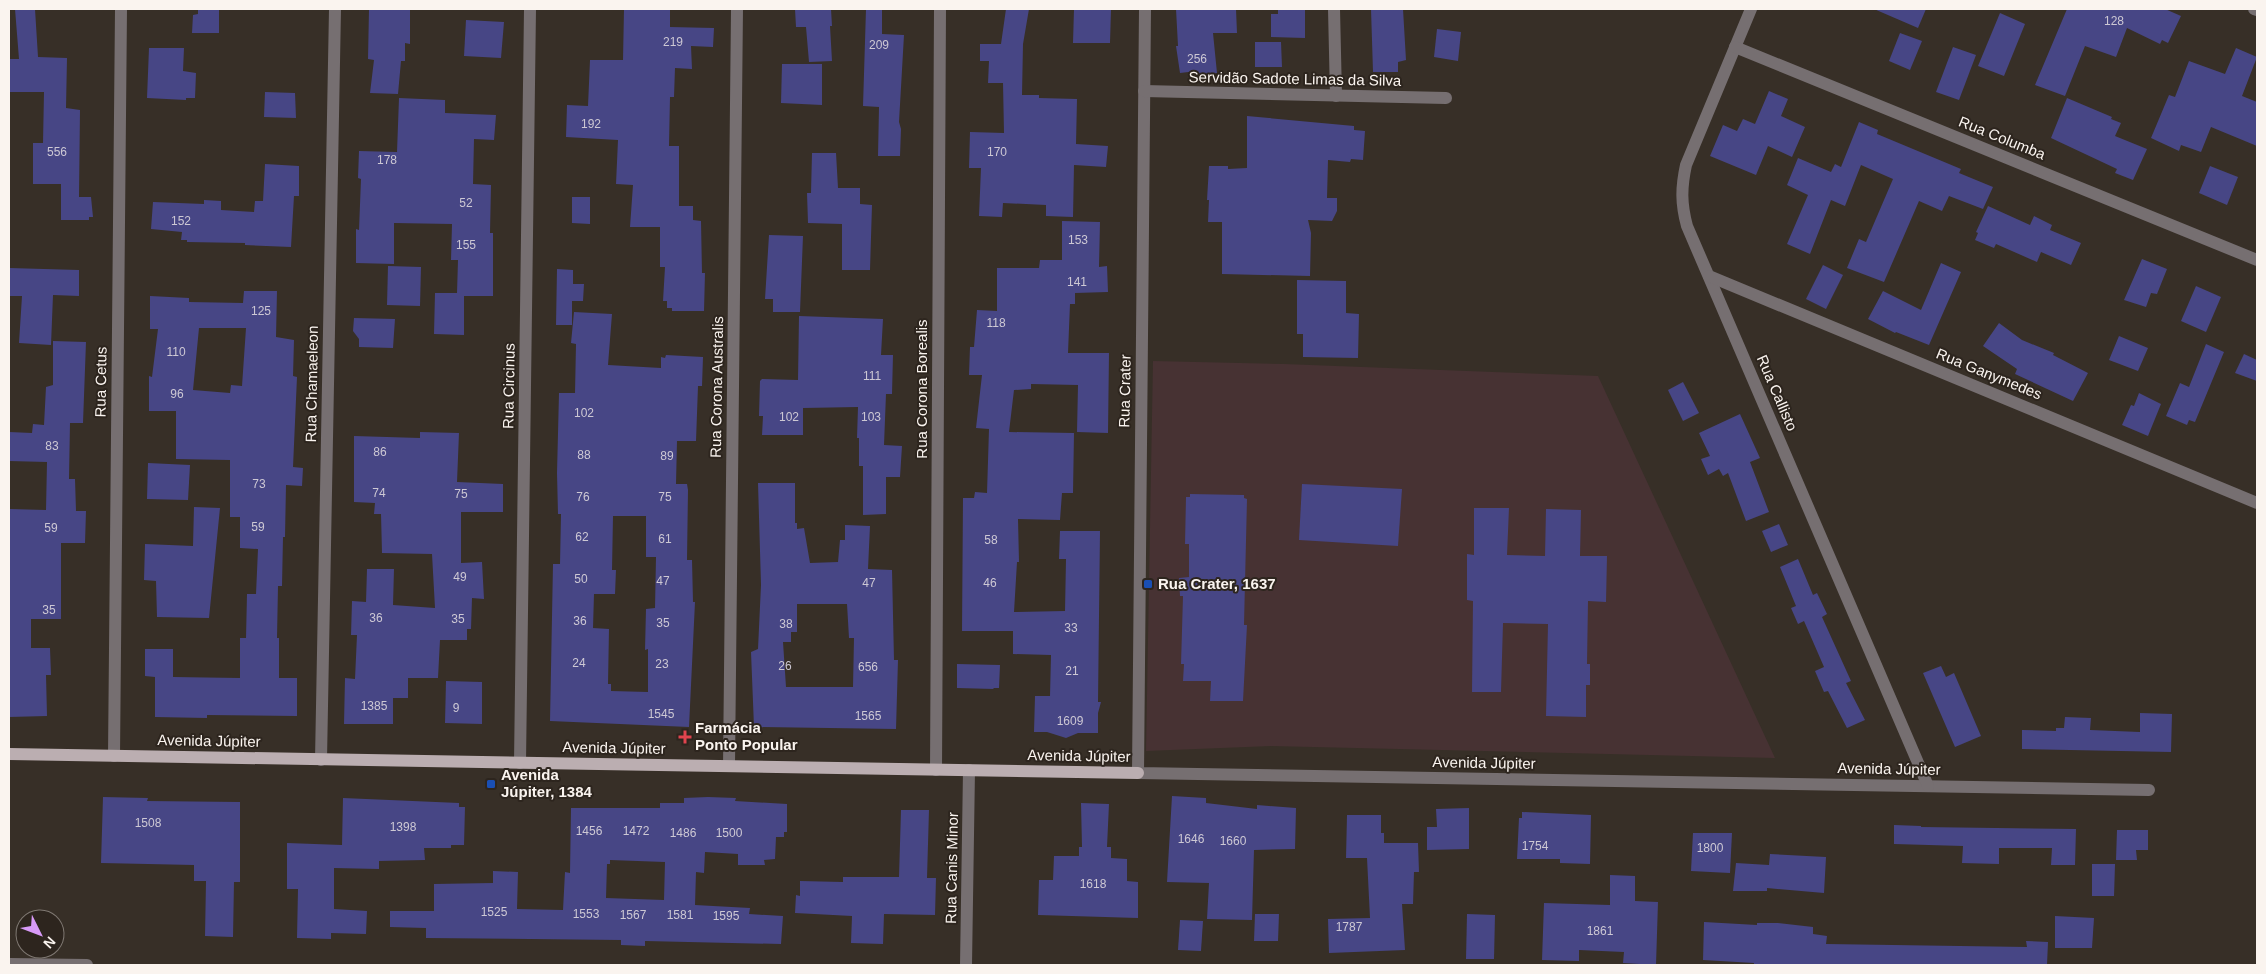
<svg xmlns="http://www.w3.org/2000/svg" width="2266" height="974" viewBox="0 0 2266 974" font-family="Arial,sans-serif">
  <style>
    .education { fill: #473233 }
    .building { fill: #474685; fill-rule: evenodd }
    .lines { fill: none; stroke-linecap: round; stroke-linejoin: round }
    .minor { stroke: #766f71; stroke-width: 12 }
    .major { stroke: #bbaeb1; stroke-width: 12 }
    .transit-dot { fill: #1a4fb4; stroke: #2d251e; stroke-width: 2 }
    .health-dot { fill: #e0444e; stroke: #2d251e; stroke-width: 2 }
    .labels { text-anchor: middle; stroke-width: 4; stroke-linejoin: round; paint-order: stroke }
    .number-label { font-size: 12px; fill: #cdc8d4 }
    .street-label { font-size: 15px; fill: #faf4ef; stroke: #2d251e }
    .poi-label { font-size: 15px; font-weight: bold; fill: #faf4ef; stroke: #2d251e; text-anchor: start }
  </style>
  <rect width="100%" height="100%" fill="#372f27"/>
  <!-- education -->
  <path class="education" d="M1153,361l131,3 314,12 177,382 -504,-12 -125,5z"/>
  <!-- building -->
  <g class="building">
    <path d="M15,9h20l3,48 29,1 -1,50 14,2 -1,87h12l2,20h-4v3h-28v-36h-28v-41h10l1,-51h-35v-33h10z"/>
    <path d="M198,9h21v24h-27l1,-18 5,-1z"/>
    <path d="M369,9h41v35l-5,-1v18h-4l-3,33 -28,-1 4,-33 -6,-1z"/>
    <path d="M624,9h46v18l44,1 -1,19 -22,-1 1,23 -17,-1 -1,29h-4l-1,49h10v60h14v14l8,1 1,52h3l-1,38h-32v-3h-5v-7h-4l2,-34h-5v-40h-30l3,-42 -17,-1 2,-44 -52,-3 1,-32 21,1 2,-46h33z"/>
    <path d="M795,9h36l1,17h-2l2,35 -23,1 -3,-35h-10z"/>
    <path d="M866,9h16v25l22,1 -5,87 2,7 -1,27h-22l1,-49 -16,-1z"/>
    <path d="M1006,9h23l-6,35 -1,51h17v3l38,1 -1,45 32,2 -2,21 -32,-2 -1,52 -27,-1v-11l-43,-2 -1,14 -23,-1 2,-48h-12l1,-36 34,1 -1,-50h-15l1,-22h-9v-17h21z"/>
    <path d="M1074,9h37l-1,34h-37z"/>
    <path d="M1176,9h60l1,24h-24l4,40 -19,2 -1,-4 -17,2 -4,-27h2z"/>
    <path d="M1278,9h27v29l-34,-1v-23h7z"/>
    <path d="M1371,9h32l3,51 -8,2v10h-25z"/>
    <path d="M1874,9h52l-8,19z"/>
    <path d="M2067,9h98l16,7 -13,27 -6,-3 -2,4 -33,-16 -11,29 -31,-11 -20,50 -30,-11z"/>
    <path d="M2000,13l25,11 -21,52 -26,-10z"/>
    <path d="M466,20l38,2 -3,36 -37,-2z"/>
    <path d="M1437,29l24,3 -3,29 -24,-4z"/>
    <path d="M1900,33l22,8 -12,29 -21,-9z"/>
    <path d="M1255,42h26l1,25h-27z"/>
    <path d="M1953,47l23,8 -17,45 -23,-8z"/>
    <path d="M149,48h35l-1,23 13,2 -1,25h-9v2l-39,-2z"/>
    <path d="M2236,48l21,9 -15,39 15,6v44l-46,-19 -10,25 -20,-7 -2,6 -28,-13 18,-43 6,2 14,-36 36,13z"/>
    <path d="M782,64h40v41l-41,-2z"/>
    <path d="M1769,91l19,8 -7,17 24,11 -13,30 -24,-11 -12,29 -46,-19 13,-31 14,6 6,-12 12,5z"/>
    <path d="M265,92l30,1 1,25 -32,-1z"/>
    <path d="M399,98l46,2v13l51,2 -2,25 -20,-1 -1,45 18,1 -1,48h3v63h-29v39l-30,-1 1,-41h22l1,-33h-7l1,-36 -58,-1v41l-38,-1v-34l3,1 2,-51 -3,-1 1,-27 38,1z"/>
    <path d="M2067,98l45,19 -1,2 10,4 -6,13 32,13 -14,31 -18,-7 2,-4 -66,-31z"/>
    <path d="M1247,116l107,10v4l11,1 -2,29 -12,-1 -1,3 -22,-2 -1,38h10v13l-5,10 -24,-1 3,13 -1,43 -88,-2v-52h-14l1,-22h-2l2,-34h19v3l19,-1z"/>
    <path d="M1859,122l19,8 -1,4 84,35 -2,4 34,14 -10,22 -34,-13 -7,15 -23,-10 -35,81 -37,-14 12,-29 7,3 27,-63 -32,-14 -16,41 -14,-6 -21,54 -23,-10 21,-49 -21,-10 11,-27 33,14 4,-8 6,3z"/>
    <path d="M812,153h24l2,35h22v16l12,1 -2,65h-28v-46l-34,-1 -1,-30h4z"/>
    <path d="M265,164l34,2v30h-5l-3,51 -46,-2v-2l-58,-1v-2h-6l1,-8 -31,-3 2,-27 51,2v-4l17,1v9l33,2 1,-11h8z"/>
    <path d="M2210,166l28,11 -11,28 -28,-12z"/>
    <path d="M572,197h18v27l-18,-1z"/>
    <path d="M1988,206l42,19 4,-9 18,9 -2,5 31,13 -10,22 -30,-13 -4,10 -41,-18 -2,4 -19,-8 3,-7 -2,-1z"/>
    <path d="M1062,221l38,1 -1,45 8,-1 1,26 -33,1v11h-5l-2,49h41l-1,80 -31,-1 1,-47 -47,-1v5l-17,1 -5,42 65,1 -1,60h-11l-2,27 -42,-1 1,43h-2l-3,50 51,-1 1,-52h-7l1,-28h40l-2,171h3l-3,11v20h-20l-12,5 -19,-6h-13l1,-36h15l1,-41 -38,-1v-23h-51l1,-133h11l1,-6 12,1 2,-64 -13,-1 6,-53h-13l1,-28h4l3,-37 20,1v-43h42l1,-8h22z"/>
    <path d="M769,235l34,1 -3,76h-27v-13h-8z"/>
    <path d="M2142,259l25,10 -10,25 -6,-1 -5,14 -22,-7z"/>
    <path d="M1941,263l20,9 -32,73 -33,-13 -1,1 -27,-14 15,-28 38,19z"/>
    <path d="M1823,265l20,10 -17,34 -20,-10z"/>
    <path d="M388,266l33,1 -1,39 -33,-1z"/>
    <path d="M9,268l70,2v26l-26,-1 -2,50 -32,-2 3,-47h-13z"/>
    <path d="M557,269l16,1v14h11l-1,17h-11v24h-16z"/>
    <path d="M1297,280l49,1v32l13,1 -1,44 -55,-1v-23h-6z"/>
    <path d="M2196,286l25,11 -15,35 -25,-11z"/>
    <path d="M244,291h33l-1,46 18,3 -1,36 4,1 -4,90 10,1 -1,18 -16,-1 -1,52h-2l-1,49h-4l-1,52h2v40h18v38l-90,-1v3l-52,-1v-40l-10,-1v-27h28v28l67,1v-40h6l1,-44h9l2,-45 -18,-1v-31h-10v-57l-54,-1v-48h-27v-35l3,1 6,-48h-8v-33l39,2v4l54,1zM199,328h47l-4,58 -11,-1 -1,8 -37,-3z"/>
    <path d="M574,312l38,2 -4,51 53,3v-11l4,1 1,-3 37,2 -1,29h-4l-2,55h-19l-1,43h11l1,6 -1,70h5l1,42h2l-6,125 -139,-6 3,-157h7l1,-50h-3l-1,-41 2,-80h16l1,-49 -5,-1zM613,516h33v41h10l-1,51 -9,1 -1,41 3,-1v43l-37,-1v-7h-3l1,-55 -16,-1 1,-34h21l1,-24h-4z"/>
    <path d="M799,316l84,3 -2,36h12l-1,39h-6l-2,51 18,1 -2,31h-14v37l-23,1v-49h-4v-28h-2l1,-31 -55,1v27h-41l1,-19h-4l1,-35 2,-2 36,1z"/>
    <path d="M354,318l41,1 -2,29 -34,-1v-8l-6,-8z"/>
    <path d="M1999,323l23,17 32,13 -1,2 35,18 -15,28 -58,-27 2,-5 -34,-23z"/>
    <path d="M2119,336l29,12 -10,23 -29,-11z"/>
    <path d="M53,341l33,1 -3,81h-13l-1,56h6l1,32h10l-1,32h-24v76h-30v29h19l1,27h-5l1,41 -38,1v-208l37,1 1,-48 -38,-1v-29l23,1 1,-9 11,1 2,-38 7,-2z"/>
    <path d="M2206,344l18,8 -29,70 -6,-2 -2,5 -21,-9 14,-33 9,4z"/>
    <path d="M2244,354l13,6v21l-22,-8z"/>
    <path d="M1683,382l16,31 -16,8 -15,-31z"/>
    <path d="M2139,393l22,11 -13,32 -26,-11 9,-20 3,1z"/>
    <path d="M1740,414l20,44 -10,4 19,50 -23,9 -18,-48 -5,3 -4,-7 -11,6 -7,-16 9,-3 -11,-23z"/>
    <path d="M420,432l39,1 -2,49 46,2v28h-42v51l21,-1 2,37 -12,-1 -1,31h-4v11h-27l-2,38h-30v20h-15v26h-49l1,-46 10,1 2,-44h-6l1,-34 14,1 1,-33h27l-1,36 42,3 -3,-54 -50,-1 -1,-39h-7l1,-11 -21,-1v-66l66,2z"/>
    <path d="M148,463l42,2 -2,35 -41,-1z"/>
    <path d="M758,483h37v40h2v6l7,-1 6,35 28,-1 2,-22h5v-15l25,1 -2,43 24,1 2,90h4l-2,69 -142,-2 -3,-75 7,-3 3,-64zM797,604h50l2,34h5l-1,49h-67l-3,-45h8v-10h6z"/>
    <path d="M1302,484l100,5 -4,57 -99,-6z"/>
    <path d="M1190,494l54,1v3l3,1 -3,126h3l-4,76h-33l1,-20h-28l1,-17h-3l2,-68h-3l-1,-18 10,-1v-33h-4l1,-47h4z"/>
    <path d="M194,507l26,1 -11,110 -52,-1 -1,-36 -12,-1 1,-36 48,2z"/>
    <path d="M1474,508h35l-2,47 38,1 1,-47 35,1 -1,46h27l-1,46 -18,-1 -1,63h3v21h-4v32l-40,-1 2,-92 -45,-1 -2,69h-29l1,-91 -6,-1v-46l7,1z"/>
    <path d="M1779,524l9,21 -17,7 -9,-21z"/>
    <path d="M1798,559l15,36 4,-2 10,21 -5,3 29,64 -5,2 19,37 -18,8 -19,-37 -4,1 -9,-21 9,-4 -20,-46 -6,3 -7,-16 5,-2 -16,-39z"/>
    <path d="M957,664l43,1 -1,23h-6l1,1 -37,-1z"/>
    <path d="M1941,666l5,11 8,-4 27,63 -26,11 -32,-74z"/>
    <path d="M446,681l36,1v42l-37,-1z"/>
    <path d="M2140,713l32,1 -1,38 -149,-3v-19l34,1v-3h8l1,-11 26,1 -1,12 50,2z"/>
    <path d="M1172,796l34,2v5l51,6v-4l39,3 -1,41 -41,1 -2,70 -45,-1 2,-36 -42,-1z"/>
    <path d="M103,797l45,1 -1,3 93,1v80h-6l-1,55 -28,-1 1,-55h-12v-16l-93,-2z"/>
    <path d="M708,797l28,1 -1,3 52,3v28h-3v5h-8l-1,22 -11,1 1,5h-27v-11l-33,-2 -1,21 -8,-1 -1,33 55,3 -1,6 34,2 -2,28 -136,-3v5l-24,-1v-5l-195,-2v-10l-36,-1v-16h44v-27l59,-1v-12l25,1 -1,37 46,1 2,-38 5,1 1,-65h89v-5h24v-5zM610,860l55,2 -1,38 -58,-2 1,-34h3z"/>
    <path d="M343,798l116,5v4h6l-1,38h-13v3h-27l1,12 -46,1v8l-45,-1v41l33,2 -1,23 -35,-1v6l-34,-1 1,-49h-11v-46l55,2z"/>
    <path d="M1081,803l28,1 -2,43h4v11l16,1v22l11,1v36l-100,-3 1,-35h14l1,-24h25v-9h3z"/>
    <path d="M1469,808v41l-42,1v-23h10l-1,-18z"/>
    <path d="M901,810h28l-2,68h9l-1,37 -51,-1 -1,30 -32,-1 1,-27 -57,-3 1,-18 4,1v-15l43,1v-5h56z"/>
    <path d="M1522,812l69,3 -1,49 -30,-1v-4h-43l2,-41h3z"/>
    <path d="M1347,815h34v18h3v10h34l1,29h-5l-1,32h-11l3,46 -76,3 -1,-34 42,-1 -3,-60h-21z"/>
    <path d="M1894,825l27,1v1l155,2 -1,36h-24l1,-17h-53v16l-37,-1 1,-17 -69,-2z"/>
    <path d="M2117,830h31v20h-12l1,10h-21z"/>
    <path d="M1693,833h39l-2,40 -39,-2z"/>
    <path d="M1770,854l56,3 -2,36 -57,-5v3h-34l3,-28 33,2z"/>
    <path d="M2092,864h23l-1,32h-22z"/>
    <path d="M1610,875l25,1v25l23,1 -2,63 -33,-2 1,-11 -45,-2v11l-37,-1 2,-57 66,2z"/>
    <path d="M1255,914h24l-1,27h-24z"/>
    <path d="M1467,914l28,1 -1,44h-28z"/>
    <path d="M2055,916l39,2 -2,30h-37z"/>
    <path d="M1180,920l23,1 -2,30 -23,-1z"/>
    <path d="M1704,922l53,3v-2h21l35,4v7l14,2 -1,8 201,3 -1,-6 22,1 -1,23h-293v-2l-51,-3z"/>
  </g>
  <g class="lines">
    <!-- minor -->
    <g class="minor">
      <path d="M1145,9l-7,764 1011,17"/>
      <path d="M1334,9l2,87"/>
      <path d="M1751,9l-65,156c-5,23 -5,39 1,61l241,560"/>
      <path d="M2254,9l3,1"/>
      <path d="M1735,47l522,213"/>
      <path d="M1144,91l302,7"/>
      <path d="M1709,276l548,227"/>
      <path d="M114,756l7,-747"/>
      <path d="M321,760l14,-751"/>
      <path d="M520,763l10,-754"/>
      <path d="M729,766l8,-757"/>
      <path d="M936,770l4,-761"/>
      <path d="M9,964l78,1"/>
      <path d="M966,965l3,-195"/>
    </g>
    <!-- major -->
    <path class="major" d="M9,754l1129,19"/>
  </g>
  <!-- markers -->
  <g class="transit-dot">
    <rect x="1143" y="579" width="10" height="10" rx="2.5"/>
    <rect x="486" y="779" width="10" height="10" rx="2.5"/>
  </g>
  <path class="health-dot" d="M682.5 729.5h5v5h5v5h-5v5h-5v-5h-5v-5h5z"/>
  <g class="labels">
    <!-- number labels -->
    <g class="number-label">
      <text x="2114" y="25">128</text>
      <text x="673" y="46">219</text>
      <text x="879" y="49">209</text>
      <text x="1197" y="63">256</text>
      <text x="591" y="128">192</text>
      <text x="57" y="156">556</text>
      <text x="997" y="156">170</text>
      <text x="387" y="164">178</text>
      <text x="466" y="207">52</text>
      <text x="181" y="225">152</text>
      <text x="1078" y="244">153</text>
      <text x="466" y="249">155</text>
      <text x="1077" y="286">141</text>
      <text x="261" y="315">125</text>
      <text x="996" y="327">118</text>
      <text x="176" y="356">110</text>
      <text x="872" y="380">111</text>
      <text x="177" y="398">96</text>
      <text x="584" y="417">102</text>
      <text x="789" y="421">102</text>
      <text x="871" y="421">103</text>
      <text x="52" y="450">83</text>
      <text x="380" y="456">86</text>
      <text x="584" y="459">88</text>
      <text x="667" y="460">89</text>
      <text x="259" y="488">73</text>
      <text x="379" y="497">74</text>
      <text x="461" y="498">75</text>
      <text x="583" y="501">76</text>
      <text x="665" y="501">75</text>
      <text x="258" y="531">59</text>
      <text x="51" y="532">59</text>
      <text x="582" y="541">62</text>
      <text x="665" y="543">61</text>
      <text x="991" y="544">58</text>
      <text x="460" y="581">49</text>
      <text x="581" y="583">50</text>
      <text x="663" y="585">47</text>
      <text x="869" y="587">47</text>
      <text x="990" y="587">46</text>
      <text x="49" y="614">35</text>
      <text x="376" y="622">36</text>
      <text x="458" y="623">35</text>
      <text x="580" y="625">36</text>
      <text x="663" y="627">35</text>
      <text x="786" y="628">38</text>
      <text x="1071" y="632">33</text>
      <text x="579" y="667">24</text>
      <text x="662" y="668">23</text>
      <text x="785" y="670">26</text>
      <text x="868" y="671">656</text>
      <text x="1072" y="675">21</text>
      <text x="374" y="710">1385</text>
      <text x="456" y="712">9</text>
      <text x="661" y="718">1545</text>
      <text x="868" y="720">1565</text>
      <text x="1070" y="725">1609</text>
      <text x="148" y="827">1508</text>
      <text x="403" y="831">1398</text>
      <text x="589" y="835">1456</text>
      <text x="636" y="835">1472</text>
      <text x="683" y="837">1486</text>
      <text x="729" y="837">1500</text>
      <text x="1191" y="843">1646</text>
      <text x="1233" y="845">1660</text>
      <text x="1535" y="850">1754</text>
      <text x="1710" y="852">1800</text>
      <text x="1093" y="888">1618</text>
      <text x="494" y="916">1525</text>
      <text x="586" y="918">1553</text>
      <text x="633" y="919">1567</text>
      <text x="680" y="919">1581</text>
      <text x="726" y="920">1595</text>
      <text x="1349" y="931">1787</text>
      <text x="1600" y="935">1861</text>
    </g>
    <!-- street labels -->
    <g class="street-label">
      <text transform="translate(1295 79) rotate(1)" y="5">Servidão Sadote Limas da Silva</text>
      <text transform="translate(2002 138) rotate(22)" y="5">Rua Columba</text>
      <text transform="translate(1989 374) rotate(22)" y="5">Rua Ganymedes</text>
      <text transform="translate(101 382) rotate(-89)" y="5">Rua Cetus</text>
      <text transform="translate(312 384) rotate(-89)" y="5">Rua Chamaeleon</text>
      <text transform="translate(509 386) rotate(-89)" y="5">Rua Circinus</text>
      <text transform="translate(717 387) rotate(-89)" y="5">Rua Corona Australis</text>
      <text transform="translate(922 389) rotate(-90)" y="5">Rua Corona Borealis</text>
      <text transform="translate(1125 391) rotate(-89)" y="5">Rua Crater</text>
      <text transform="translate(1777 393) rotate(67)" y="5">Rua Callisto</text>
      <text transform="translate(209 741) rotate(1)" y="5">Avenida Júpiter</text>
      <text transform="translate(614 748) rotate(1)" y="5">Avenida Júpiter</text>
      <text transform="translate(1079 756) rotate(1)" y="5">Avenida Júpiter</text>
      <text transform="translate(1484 763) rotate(1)" y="5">Avenida Júpiter</text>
      <text transform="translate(1889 769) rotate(1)" y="5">Avenida Júpiter</text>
      <text transform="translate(952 868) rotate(-89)" y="5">Rua Canis Minor</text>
    </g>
    <!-- poi labels -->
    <g class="poi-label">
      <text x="1158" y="589">Rua Crater, 1637</text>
      <text x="695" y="733">Farmácia<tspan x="695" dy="17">Ponto Popular</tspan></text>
      <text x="501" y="780">Avenida<tspan x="501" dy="17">Júpiter, 1384</tspan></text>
    </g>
  </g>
  <!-- border -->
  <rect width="2266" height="974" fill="none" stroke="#faf4ef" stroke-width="20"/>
  <!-- north arrow -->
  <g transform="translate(40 934) rotate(132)"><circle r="24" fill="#2d251e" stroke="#7f7872"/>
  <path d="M0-4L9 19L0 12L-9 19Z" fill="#d89af8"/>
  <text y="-8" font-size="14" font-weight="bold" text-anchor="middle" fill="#faf4ef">N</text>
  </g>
</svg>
